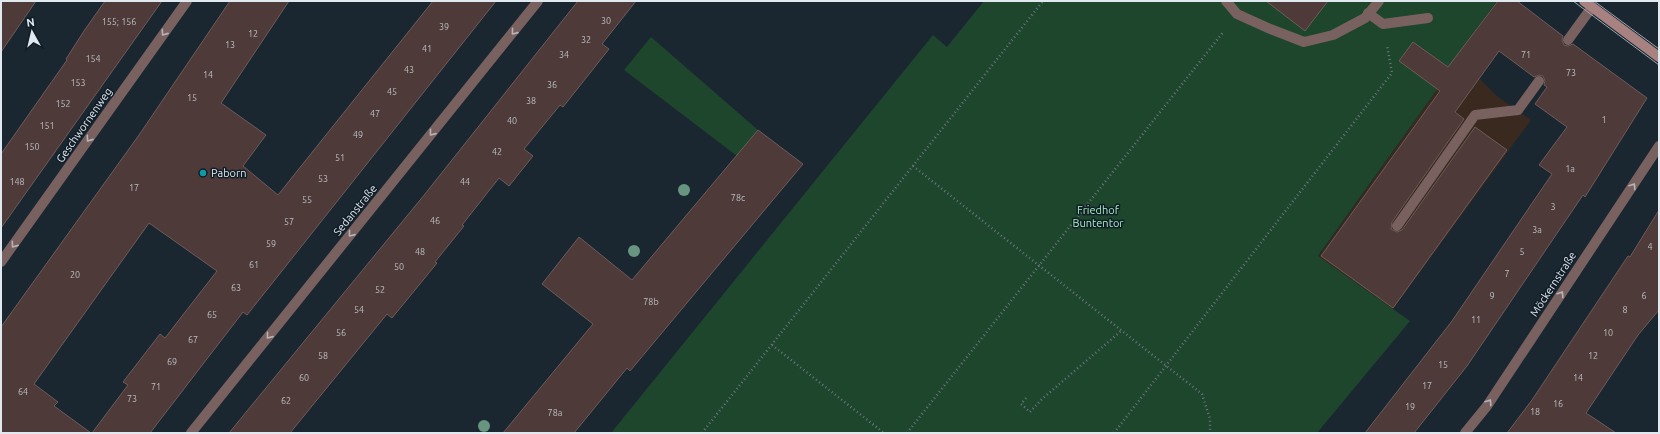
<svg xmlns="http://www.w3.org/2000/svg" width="1660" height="434" viewBox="0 0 1660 434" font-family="Ubuntu,sans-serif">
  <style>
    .industrial { fill: #39291e }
    .green { fill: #1d462d }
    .building { fill: #4e3b39; stroke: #6e5b58 }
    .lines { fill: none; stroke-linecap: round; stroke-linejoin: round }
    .path { stroke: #6a757e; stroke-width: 2.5; stroke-dasharray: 1 3; stroke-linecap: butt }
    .lane { stroke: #796160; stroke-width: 10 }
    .street { stroke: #796160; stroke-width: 10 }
    .secondary { stroke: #a88281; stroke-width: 10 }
    .tram { stroke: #9fa9b1; stroke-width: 1 }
    .tree { fill: #67957f }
    .oneway { stroke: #b7b3b6 }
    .culture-dot { fill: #0f9aa8; stroke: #111d27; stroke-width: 1.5 }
    .labels { text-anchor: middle; stroke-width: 3; stroke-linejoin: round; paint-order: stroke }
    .number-label { font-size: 9px; fill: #bcbec2 }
    .street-label { font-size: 11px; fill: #e1e9f0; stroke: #111d27 }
    .poi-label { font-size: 11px; fill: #e1e9f0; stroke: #111d27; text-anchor: start }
    .park-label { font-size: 11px; fill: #a6efbe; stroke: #111d27 }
  </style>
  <rect width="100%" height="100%" fill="#1a2731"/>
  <!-- industrial -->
  <path class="industrial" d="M1456,63l25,17 16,16 34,24 -138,189 -75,-52z"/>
  <!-- green -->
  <g class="green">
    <path d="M984,1h513l-23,31 -18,31 -138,193 92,65 -93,112h-706l322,-398 14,12z"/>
    <path d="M651,37l107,93 -21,26 -113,-86z"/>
  </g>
  <!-- building -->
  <g class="building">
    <path d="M1,1h35l-35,51z"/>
    <path d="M105,1h57l-161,227v-74l66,-94 -1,-1 18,-28z"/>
    <path d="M230,1h59l-68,102 45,32 -23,31 35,29 155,-194h63l-249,314 -4,-3 -93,121h-58l36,-48 -5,-3 37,-48 5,4 52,-67 -68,-48 -115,161 24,18 -4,4 37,27h-90v-106l138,-192z"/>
    <path d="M578,1h58l-34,43 7,5 -46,58 -3,-2 -36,44 9,7 -24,30 -10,-8 -37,47 2,1 -29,36 2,1 -45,55 -5,-4 -97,119h-61l196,-239z"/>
    <path d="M1266,1h62l-23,30z"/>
    <path d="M1498,1h19l46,35 -1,4 2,5 4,1 5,-2 74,54 -62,99 -2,-2 -116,171 -53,67h-49l87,-112 100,-147 -13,-9 28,-38 -32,-23 12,-17 -3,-2 1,-4 -2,-5 -4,-1 -5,2 -35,-26 -44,61 9,7 -72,103 -1,7 6,3 5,-2 73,-103 32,23 -114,158 -72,-52 119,-165 -41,-30 14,-19 35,25z"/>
    <path d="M758,130l45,34 -173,207 -3,-3 -53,65h-71l90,-109 -51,-40 37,-47 53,43z"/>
    <path d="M1659,210v100l-21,25 -52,78 30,20h-109l25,-33 96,-144 2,1z"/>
  </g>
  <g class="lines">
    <!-- path -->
    <g class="path">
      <path d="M913,166l289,228 8,25v14"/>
      <path d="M772,345l112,88"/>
      <path d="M1026,398l-5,6 9,8 12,-13 79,-68"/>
      <path d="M702,433l341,-432"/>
      <path d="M907,433l317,-402"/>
      <path d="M1114,433l278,-360 -5,-28"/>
    </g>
    <!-- lane -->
    <g class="lane">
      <path d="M1226,1l11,13 31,14 36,14 29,-7 32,-17 14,-17"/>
      <path d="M1368,13l15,11 45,-6"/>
      <path d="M1568,40l24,-33"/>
      <path d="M1397,226l78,-111 43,-5 21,-29"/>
    </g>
    <!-- street -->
    <g class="street">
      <path d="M1,262l186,-261"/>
      <path d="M191,433l347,-432"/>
      <path d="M1465,433l22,-27 172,-260"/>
    </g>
    <!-- secondary -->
    <path class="secondary" d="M1584,1l75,56"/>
    <!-- tram -->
    <g class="tram">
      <path d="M1573,1l86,64"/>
      <path d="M1594,1l65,48"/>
    </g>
  </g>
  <!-- trees -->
  <g class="tree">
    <circle cx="684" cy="190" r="6"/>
    <circle cx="634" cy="251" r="6"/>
    <circle cx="484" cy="426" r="6"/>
  </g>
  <!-- one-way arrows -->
  <defs><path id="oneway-chevron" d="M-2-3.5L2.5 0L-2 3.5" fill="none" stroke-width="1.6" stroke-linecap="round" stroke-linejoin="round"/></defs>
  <g class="oneway">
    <use href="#oneway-chevron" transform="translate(514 32) rotate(129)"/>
    <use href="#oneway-chevron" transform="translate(164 33) rotate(125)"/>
    <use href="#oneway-chevron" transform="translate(432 133) rotate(129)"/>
    <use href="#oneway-chevron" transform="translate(89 139) rotate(125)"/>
    <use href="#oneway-chevron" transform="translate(1633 186) rotate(-57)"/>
    <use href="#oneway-chevron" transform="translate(351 234) rotate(129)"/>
    <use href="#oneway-chevron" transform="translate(14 245) rotate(125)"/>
    <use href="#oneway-chevron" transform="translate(1561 294) rotate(-57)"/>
    <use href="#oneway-chevron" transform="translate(269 336) rotate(129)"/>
    <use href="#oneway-chevron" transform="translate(1489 402) rotate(-56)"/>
  </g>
  <!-- markers -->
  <circle class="culture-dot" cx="203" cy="173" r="4"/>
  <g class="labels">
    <!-- number labels -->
    <g class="number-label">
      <text x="606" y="24">30</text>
      <text x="119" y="25">155; 156</text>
      <text x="444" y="30">39</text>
      <text x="253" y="37">12</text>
      <text x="586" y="43">32</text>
      <text x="230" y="48">13</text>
      <text x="427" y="52">41</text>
      <text x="564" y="58">34</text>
      <text x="1526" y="58">71</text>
      <text x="93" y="62">154</text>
      <text x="409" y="73">43</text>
      <text x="1571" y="76">73</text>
      <text x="208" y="78">14</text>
      <text x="78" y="86">153</text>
      <text x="552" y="88">36</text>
      <text x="392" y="95">45</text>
      <text x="192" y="101">15</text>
      <text x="531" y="104">38</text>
      <text x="63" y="107">152</text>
      <text x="375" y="117">47</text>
      <text x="1604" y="123">1</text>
      <text x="512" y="124">40</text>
      <text x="47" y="129">151</text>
      <text x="358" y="138">49</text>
      <text x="32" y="150">150</text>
      <text x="497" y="155">42</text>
      <text x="340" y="161">51</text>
      <text x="1570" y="172">1a</text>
      <text x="323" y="182">53</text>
      <text x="17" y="185">148</text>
      <text x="465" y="185">44</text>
      <text x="134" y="191">17</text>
      <text x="738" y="201">78c</text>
      <text x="307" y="203">55</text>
      <text x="1553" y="210">3</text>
      <text x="435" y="224">46</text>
      <text x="289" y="225">57</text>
      <text x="1537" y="233">3a</text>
      <text x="271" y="247">59</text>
      <text x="1650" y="250">4</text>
      <text x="420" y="255">48</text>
      <text x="1522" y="255">5</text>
      <text x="254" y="268">61</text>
      <text x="399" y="270">50</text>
      <text x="1507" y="277">7</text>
      <text x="75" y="278">20</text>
      <text x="236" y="291">63</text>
      <text x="380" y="293">52</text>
      <text x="1492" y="299">9</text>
      <text x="1644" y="299">6</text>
      <text x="651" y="305">78b</text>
      <text x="359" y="313">54</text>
      <text x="1625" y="313">8</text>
      <text x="212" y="318">65</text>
      <text x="1476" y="323">11</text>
      <text x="341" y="336">56</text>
      <text x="1608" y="336">10</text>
      <text x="193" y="343">67</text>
      <text x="323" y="359">58</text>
      <text x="1593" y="359">12</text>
      <text x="172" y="365">69</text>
      <text x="1443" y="368">15</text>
      <text x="304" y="381">60</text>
      <text x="1578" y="381">14</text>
      <text x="1427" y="389">17</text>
      <text x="156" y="390">71</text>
      <text x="23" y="395">64</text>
      <text x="132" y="402">73</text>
      <text x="286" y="404">62</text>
      <text x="1558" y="407">16</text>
      <text x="1410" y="410">19</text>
      <text x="1535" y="415">18</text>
      <text x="555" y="416">78a</text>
    </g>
    <!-- street labels -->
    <g class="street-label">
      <text transform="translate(84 125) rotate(-55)" y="4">Geschwornenweg</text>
      <text transform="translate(355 210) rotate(-51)" y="4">Sedanstraße</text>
      <text transform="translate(1553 284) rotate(-57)" y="4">Möckernstraße</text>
    </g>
    <!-- poi labels -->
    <g class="poi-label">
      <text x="211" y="177">Paborn</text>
    </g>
    <!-- park labels -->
    <g class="park-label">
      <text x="1098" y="214">Friedhof<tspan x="1098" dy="13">Buntentor</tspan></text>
    </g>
  </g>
  <!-- border -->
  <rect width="1660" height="434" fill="none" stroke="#e1e9f0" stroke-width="4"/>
  <!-- north arrow -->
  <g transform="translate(32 32) rotate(352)" stroke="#111d27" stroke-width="3" paint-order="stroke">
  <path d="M0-3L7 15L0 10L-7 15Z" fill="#e1e9f0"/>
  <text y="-6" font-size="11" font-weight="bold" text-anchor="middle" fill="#e1e9f0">N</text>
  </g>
</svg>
